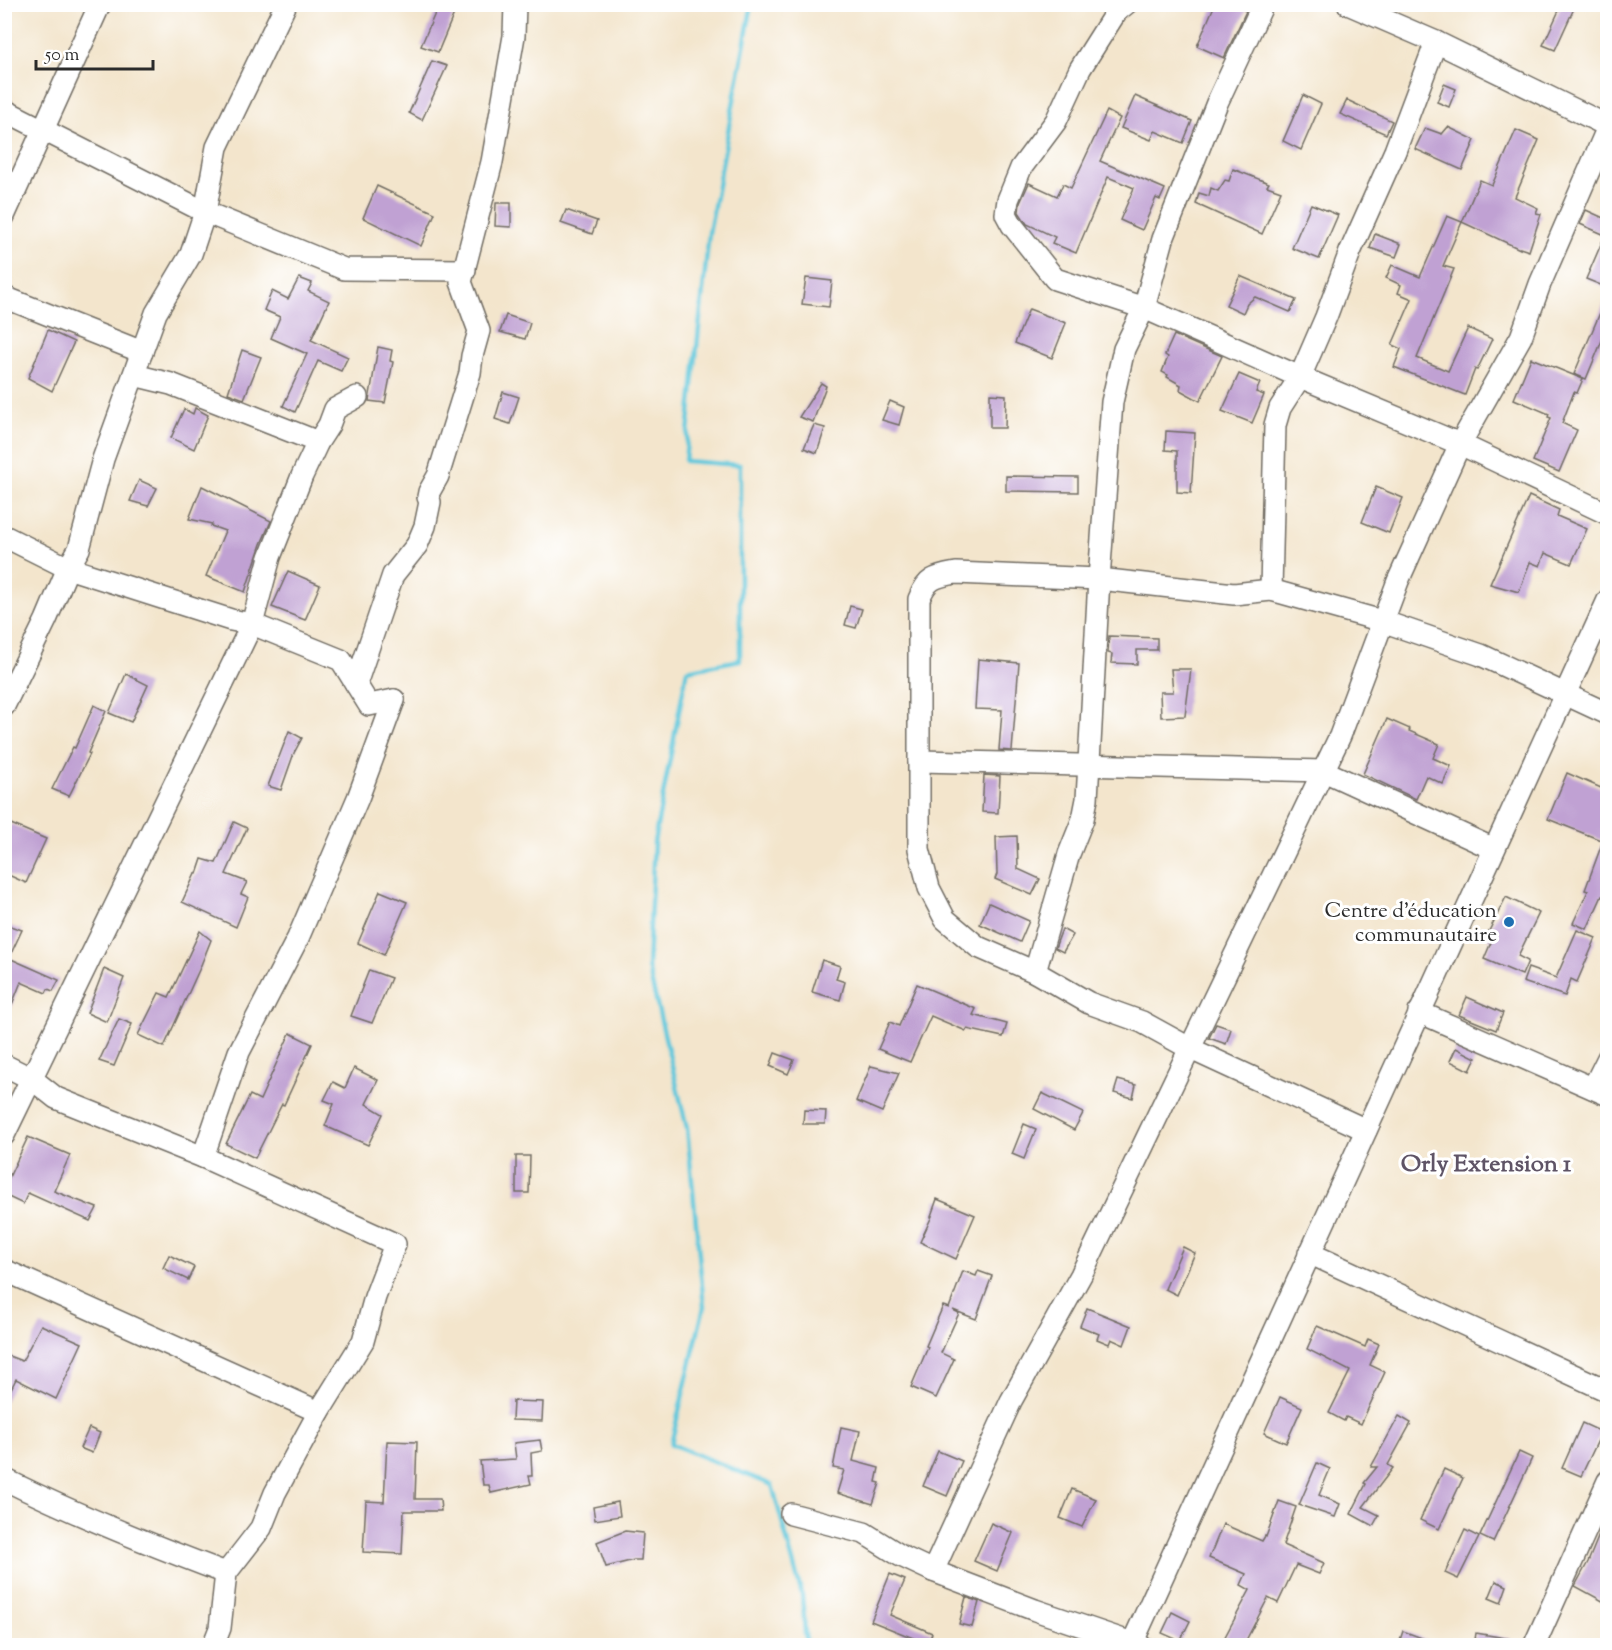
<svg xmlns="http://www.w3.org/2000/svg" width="1612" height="1650" viewBox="0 0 1612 1650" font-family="'Sorts Mill Goudy',serif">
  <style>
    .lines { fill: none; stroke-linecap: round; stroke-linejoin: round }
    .stream { stroke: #60c8dc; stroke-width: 4.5 }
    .building { fill: #c0a1d3 }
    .minor-casing { stroke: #716c63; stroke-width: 24 }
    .minor { stroke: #fff; stroke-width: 21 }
    .poi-dot { fill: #1f6fb2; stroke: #fff; stroke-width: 2 }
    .labels { text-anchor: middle; stroke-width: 6; stroke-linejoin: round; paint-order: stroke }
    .poi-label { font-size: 21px; fill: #2b2b2b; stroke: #fff; text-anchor: end }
    .quarter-label { font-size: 24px; font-weight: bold; fill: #5f5466; stroke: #fff }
  </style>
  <rect width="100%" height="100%" fill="#fff"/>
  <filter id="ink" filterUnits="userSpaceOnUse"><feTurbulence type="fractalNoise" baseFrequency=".0167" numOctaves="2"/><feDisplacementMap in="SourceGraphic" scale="12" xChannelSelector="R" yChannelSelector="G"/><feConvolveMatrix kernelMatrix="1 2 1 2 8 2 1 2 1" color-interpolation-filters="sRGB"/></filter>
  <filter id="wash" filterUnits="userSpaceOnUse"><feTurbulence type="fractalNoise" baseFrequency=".008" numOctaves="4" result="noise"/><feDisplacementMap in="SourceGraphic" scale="24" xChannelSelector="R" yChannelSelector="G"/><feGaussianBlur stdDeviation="1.35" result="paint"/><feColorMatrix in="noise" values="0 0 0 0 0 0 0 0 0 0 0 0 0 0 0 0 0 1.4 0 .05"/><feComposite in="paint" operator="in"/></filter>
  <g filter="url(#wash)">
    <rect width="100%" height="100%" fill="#f3e5cc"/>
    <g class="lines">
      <!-- stream -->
      <path class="stream" d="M752,4l-43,229 -24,228 55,4v195l-53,10 -33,172 -6,125 39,161 17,179 -33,137 101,41 30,110 4,51"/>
    </g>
    <g id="blocks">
      <!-- building -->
      <g class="building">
        <path d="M439,4h19l-20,48 -17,-6z"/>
        <path d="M1215,4h17l14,7 -22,47 -27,-12z"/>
        <path d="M1562,4h14l-21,46 -12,-5z"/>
        <path d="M432,61l15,5 -25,54 -13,-7z"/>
        <path d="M1444,84l12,5 -7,18 -12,-5z"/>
        <path d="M1303,95l18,9 -20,46 -18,-9z"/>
        <path d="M1135,96l57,25 -9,22 -28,-12 -4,9 -30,-12z"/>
        <path d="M1347,100l45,21 -6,13 -46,-20z"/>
        <path d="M1107,111l13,7 -20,43 65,28 -5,11 -4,-2 -14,32 -22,-10 14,-32 -26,-11 -32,76 -24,-10 3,-6 -28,-13 -8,-12 1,-9 9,-20 28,13 6,-12 8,4z"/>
        <path d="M1448,127l27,13 -13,30 -47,-21 10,-21 17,6z"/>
        <path d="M1516,130l23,10 -24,57 23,11 -2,5 5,1 -12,37 -9,-3v1l-58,-27 -19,44 11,3 -37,89 31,13 20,-43 24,11 -15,31 -2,-1 -10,26 -71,-28 7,-18 -9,-4 20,-46 -14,-6 3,-8 -15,-7 6,-13 28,12 27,-61 15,6 18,-42 12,5z"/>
        <path d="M1233,169l36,14 -2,3 14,5 -19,43 -66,-30 3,-11 10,3 2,-8 7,3 7,-11 4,1z"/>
        <path d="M377,186l58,27 -14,33 -58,-28z"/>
        <path d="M496,203h15v24l-16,-1z"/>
        <path d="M1311,204l27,11 -19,44 -27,-11z"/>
        <path d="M566,210l31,11 -5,13 -31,-11z"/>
        <path d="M1586,210l22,10v68l-22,-9 19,-44 -25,-11z"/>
        <path d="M1375,234l26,10 -5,13 -26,-9z"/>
        <path d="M1240,276l56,24 -6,12 -35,-15 -8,7 -4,9 -17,-8z"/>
        <path d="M299,278l13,5 -4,8 21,10 -18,39 37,17 -7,14 -23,-10 -23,51 -12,-6 24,-52 -36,-16 9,-21 -16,-7 8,-19 16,8z"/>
        <path d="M806,278l26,3 -3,26 -27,-3z"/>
        <path d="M1608,294v32l-22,53 -12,-5z"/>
        <path d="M1029,309l37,14 -14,35 -37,-15z"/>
        <path d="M506,315l24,8 -5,16 -25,-7z"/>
        <path d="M48,330l26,12 -22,49 -24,-13z"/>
        <path d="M1174,335l48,21 -22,45 -20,-11 1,-5 -14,-8 1,-2 -6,-3 6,-15 -3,-2z"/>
        <path d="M378,347l14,3 -2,11 3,1 -8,41 -16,-2z"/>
        <path d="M242,350l19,7 -17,42 -16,-6z"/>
        <path d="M1531,358l52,21 -6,14 -3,-1 -12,31 15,7 -18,42 -26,-11 18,-43 -3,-1 1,-3 -35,-15z"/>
        <path d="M1239,374l21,9 -4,9 8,3 -12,28 -30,-12z"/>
        <path d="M821,383l5,3 -13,36 -14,-5z"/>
        <path d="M503,392l16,5 -9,27 -15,-5z"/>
        <path d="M990,394l16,1 -1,33h-15z"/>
        <path d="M890,401l14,6 -5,18 -17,-5z"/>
        <path d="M195,408l13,7 -14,34 -23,-11 13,-29 9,5z"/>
        <path d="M814,425l11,3 -8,25 -13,-5z"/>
        <path d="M1166,431l29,2 -4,60 -14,-1v-41l-12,-1z"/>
        <path d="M1006,476l72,1v15l-72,-1z"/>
        <path d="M139,480l18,8 -9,18 -18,-5z"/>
        <path d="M202,486l69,35 -10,23 -16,48 -39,-16 19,-45 -14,-5 1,-2 -23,-5z"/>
        <path d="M1376,487l27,11 -14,35 -27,-11z"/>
        <path d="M1529,496l30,14 -2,6 30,13 -16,35 -26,-11 -5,13 -10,-4 -11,30 -29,-8z"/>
        <path d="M288,571l32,14 -15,35 -33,-13z"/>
        <path d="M850,606l12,3 -6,19 -11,-3z"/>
        <path d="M1109,636l48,2v12h-20v14l-26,-1 1,-9 -4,-1z"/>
        <path d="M978,659l41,4 -7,88 -13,-1 3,-40 -27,-1z"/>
        <path d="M1171,669h20l-6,47 -24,1 -1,-25h13z"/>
        <path d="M126,674l22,11 -17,37 -22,-9z"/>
        <path d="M94,705l12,6 -18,42 2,1 -21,42 -17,-7 21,-42 2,1z"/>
        <path d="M1387,719l23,10 -1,2 30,13 -6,14 18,8 -8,18 -17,-8 -10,23 -53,-25z"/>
        <path d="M289,731l13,7 -8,15 -13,37 -13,-4z"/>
        <path d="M1567,773l41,18v107l-6,-2 -15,33 -14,-6 15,-32 -3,-1 18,-49 -55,-22z"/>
        <path d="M984,775l16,1 -2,37 -16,-1z"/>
        <path d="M234,822l13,6 -21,46 21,8 -6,12 7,3 -12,30 -54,-25 13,-28h2l5,-15 14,4z"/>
        <path d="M11,824l35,15 -20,44 -22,-10v-35z"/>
        <path d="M1017,836l1,33 22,10 -8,16 -37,-16 2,-5 -1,-37z"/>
        <path d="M380,891l27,11 -23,53 -26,-12z"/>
        <path d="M1506,897l33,16 -21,43 10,5 -6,14 -38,-16 8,-19 -6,-3z"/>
        <path d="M989,903l40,18 -9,21 -40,-18z"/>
        <path d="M7,925l15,5 -13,28 50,22 -6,11 -5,-2 -2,4 -25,-11 -16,40 -1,-91z"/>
        <path d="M1062,929l11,6 -10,17 -8,-4z"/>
        <path d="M1577,930l19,8 -19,44 -6,-3 -6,17 -42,-14 5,-14 28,10z"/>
        <path d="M200,931l11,9 -12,30 -35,77 -26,-12 21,-42 10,4z"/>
        <path d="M822,960l18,6 -4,13 9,3 -5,18 -28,-8z"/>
        <path d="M104,969l20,9 -17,44 -20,-9z"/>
        <path d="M369,970l22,8 -19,45 -21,-7z"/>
        <path d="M917,984l59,25 -3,6 34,9 -4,13 -36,-8 -1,2 -35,-15 -21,46 -32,-13 12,-27 9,4z"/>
        <path d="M1467,997l36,16 -7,17 -37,-15z"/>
        <path d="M119,1019l13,5 -18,42 -15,-5z"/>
        <path d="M1216,1024l15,5 -5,15 -17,-6z"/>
        <path d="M290,1033l22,11 -28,61 -2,-1 -27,54 -29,-14 24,-49 10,5z"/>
        <path d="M1456,1048l20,10 -6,13 -20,-10z"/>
        <path d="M775,1053l19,7 -6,14 -18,-8z"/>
        <path d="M871,1066l28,7 -17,39 -26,-11z"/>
        <path d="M354,1068l24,12 -12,24 17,10 -15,31 -43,-19 9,-22 -10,-4 9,-18 12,6z"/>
        <path d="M1118,1080l18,5 -3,13 -19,-5z"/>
        <path d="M1042,1093l41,20 -9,17 -40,-21z"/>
        <path d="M804,1110l22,1 -1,13h-22z"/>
        <path d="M1024,1124l12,5 -12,30 -12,-5z"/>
        <path d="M28,1137l42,18 -16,36 43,17 -7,13 -62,-28 -5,11 -19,-9v-7z"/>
        <path d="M516,1156h14l-1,37h-13z"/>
        <path d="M937,1199l38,16 -19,44 -36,-17 12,-26h-1z"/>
        <path d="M1183,1247l12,6 -18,42 -12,-6z"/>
        <path d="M169,1255l25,12 -6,13 -25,-12z"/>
        <path d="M963,1271l13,5 2,-5 14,5 -16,43 -23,-9 6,3 -18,40 13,6 -18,39 -25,-11 17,-40 -2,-1 17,-40 6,2z"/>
        <path d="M1087,1308l44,18 -7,19 -13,-6 -2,5 -12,-5 2,-5 -19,-8z"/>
        <path d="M41,1325l41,18 -26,56 -40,-20 -12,24v-49l18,7z"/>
        <path d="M1317,1326l48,21 3,-8 11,5 -9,21 15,7 -24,52 -15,-7 -2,4 -15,-8 21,-42 -43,-22z"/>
        <path d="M1280,1397l22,10 -16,36 -22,-10z"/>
        <path d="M513,1401l30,1 -1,19 -30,-1z"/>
        <path d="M1399,1416l12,7 -23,42 5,3 -30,39 16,8 -6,11 -22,-12 15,-30 -2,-1 13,-16h-6z"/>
        <path d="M1582,1423l20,9 -21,44 -19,-8z"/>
        <path d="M841,1427l19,4 -7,30 26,7 -3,14 4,1 -7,21 -36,-11 7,-23 -11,-2z"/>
        <path d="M89,1428l11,5 -8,20 -12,-5z"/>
        <path d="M540,1440l2,11 -11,2 1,23h-3l2,8 -40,9 -2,-8h-6l-3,-24 36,-2 -2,-16z"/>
        <path d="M387,1441l30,1 -2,57h25l1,12h-37l-2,43 -39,-2 3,-51 18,1z"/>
        <path d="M938,1451l24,10 -15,35 -24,-10z"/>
        <path d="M1519,1452l13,6 -39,84 -13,-6z"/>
        <path d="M1317,1463l13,6 -11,26 21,9 -5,13 -36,-12z"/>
        <path d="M1444,1469l19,9 -24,51 -19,-9z"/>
        <path d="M1072,1489l24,10 -14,28 -22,-9z"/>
        <path d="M1279,1501l17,6 -13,38 41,18 -5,11 -23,-9 -18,38 -10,-5 -25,48h-23l30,-56 -9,-5 5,-11 -37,-16 14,-34 39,17 3,-5 1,1z"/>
        <path d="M618,1502l2,14 -25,4 -2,-13z"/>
        <path d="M1608,1513v91l-33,-18 13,-24z"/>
        <path d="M991,1523l22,10 -16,38 -23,-10z"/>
        <path d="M1465,1530l14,7 -21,42 -13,-6z"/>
        <path d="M625,1531l18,2 -2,27h-7l-28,7 -9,-25z"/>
        <path d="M890,1574l15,6 -15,35 42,18 -4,11 -57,-23z"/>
        <path d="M1496,1581l11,5 -6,17 -12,-5z"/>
        <path d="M966,1597l13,5 -7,25 -13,-3z"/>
        <path d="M1172,1612l18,9 -10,20 -18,-8z"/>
        <path d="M1403,1631l35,13v2h-40z"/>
        <path d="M1476,1633l35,6v7h-37z"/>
      </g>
    </g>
  </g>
  <g filter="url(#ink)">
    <use href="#blocks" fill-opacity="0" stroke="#716c63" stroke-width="1.5"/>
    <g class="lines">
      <defs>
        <g id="minor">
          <path d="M1126,4l-10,8 -36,57 -24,52 -35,47 -13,32 -2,14 6,11 43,54 89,29 156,69 160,67 148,70"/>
          <path d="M1348,4l88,38 172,84"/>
          <path d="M4,110l201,102 139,57 121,1"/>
          <path d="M4,216l96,-212"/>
          <path d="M4,297l138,55"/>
          <path d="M134,375l37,9 147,58"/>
          <path d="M4,536l64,32 163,52 21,4 89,36 28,45 25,-5"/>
          <path d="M1271,590l4,-165 5,-17 20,-31 26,-60 24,-65 45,-101 41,-109"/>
          <path d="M356,684l37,-109 24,-30 8,-19 5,-24 -2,-5 1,-5 9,-16 32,-103 2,-17 7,-25 -18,-49 31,-120 22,-126 1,-32"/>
          <path d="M4,706l42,-86 22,-52 11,-19 24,-90 53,-146 35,-59 14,-42 12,-65 69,-143"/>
          <path d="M919,761l405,10 170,78"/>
          <path d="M1035,972l34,-118 14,-35 4,-20 12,-220 13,-177 12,-53 20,-41 19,-69 54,-136 46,-99"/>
          <path d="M1419,1012l189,83"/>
          <path d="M4,1065l28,14 24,19 147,59 192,87 -20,53 -12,44 -44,71 -44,81 -14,35 -35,45 -6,55 -7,18"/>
          <path d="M1593,1088l15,-30"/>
          <path d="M1366,1130l-175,-81 -49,-27 -53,-19 -54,-31 -57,-25 -33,-28 -16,-31 -10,-39v-250c8,-21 16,-22 37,-26l143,6 135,15 37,-4 111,31 99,34 127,59"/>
          <path d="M4,1135l248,-511 18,-67 32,-81 16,-34 11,-17 6,-16 22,-12"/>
          <path d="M203,1157l36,-105 59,-114 60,-140 36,-98"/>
          <path d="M1309,1253l299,138"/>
          <path d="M4,1270l315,142"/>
          <path d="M4,1479c72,36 147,66 222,94"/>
          <path d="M791,1514l73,19 37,23 32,15 102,39 106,36"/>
          <path d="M933,1571l78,-170 70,-126 259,-539 58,-155 62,-137 61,-107 19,-53 68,-157"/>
          <path d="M1131,1646l477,-1046"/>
          <path d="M1534,1646l74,-165"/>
        </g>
      </defs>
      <!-- minor casing -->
      <use href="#minor" class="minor-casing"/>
      <!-- minor -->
      <use href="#minor" class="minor"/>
    </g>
  </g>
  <!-- markers -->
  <circle class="poi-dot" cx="1509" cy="922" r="6"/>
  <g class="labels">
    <!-- poi labels -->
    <g class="poi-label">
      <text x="1497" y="917">Centre d'éducation<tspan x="1497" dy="24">communautaire</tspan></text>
    </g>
    <!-- quarter labels -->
    <g class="quarter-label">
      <text x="1486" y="1171">Orly Extension 1</text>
    </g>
  </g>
  <!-- margin -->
  <rect width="1612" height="1650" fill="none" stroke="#fff" stroke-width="24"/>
  <!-- scale -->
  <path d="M36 60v9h117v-9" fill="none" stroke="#2b2b2b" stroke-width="3"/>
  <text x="45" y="60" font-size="18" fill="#2b2b2b" stroke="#ffffff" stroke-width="4.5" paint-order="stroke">50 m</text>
</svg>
